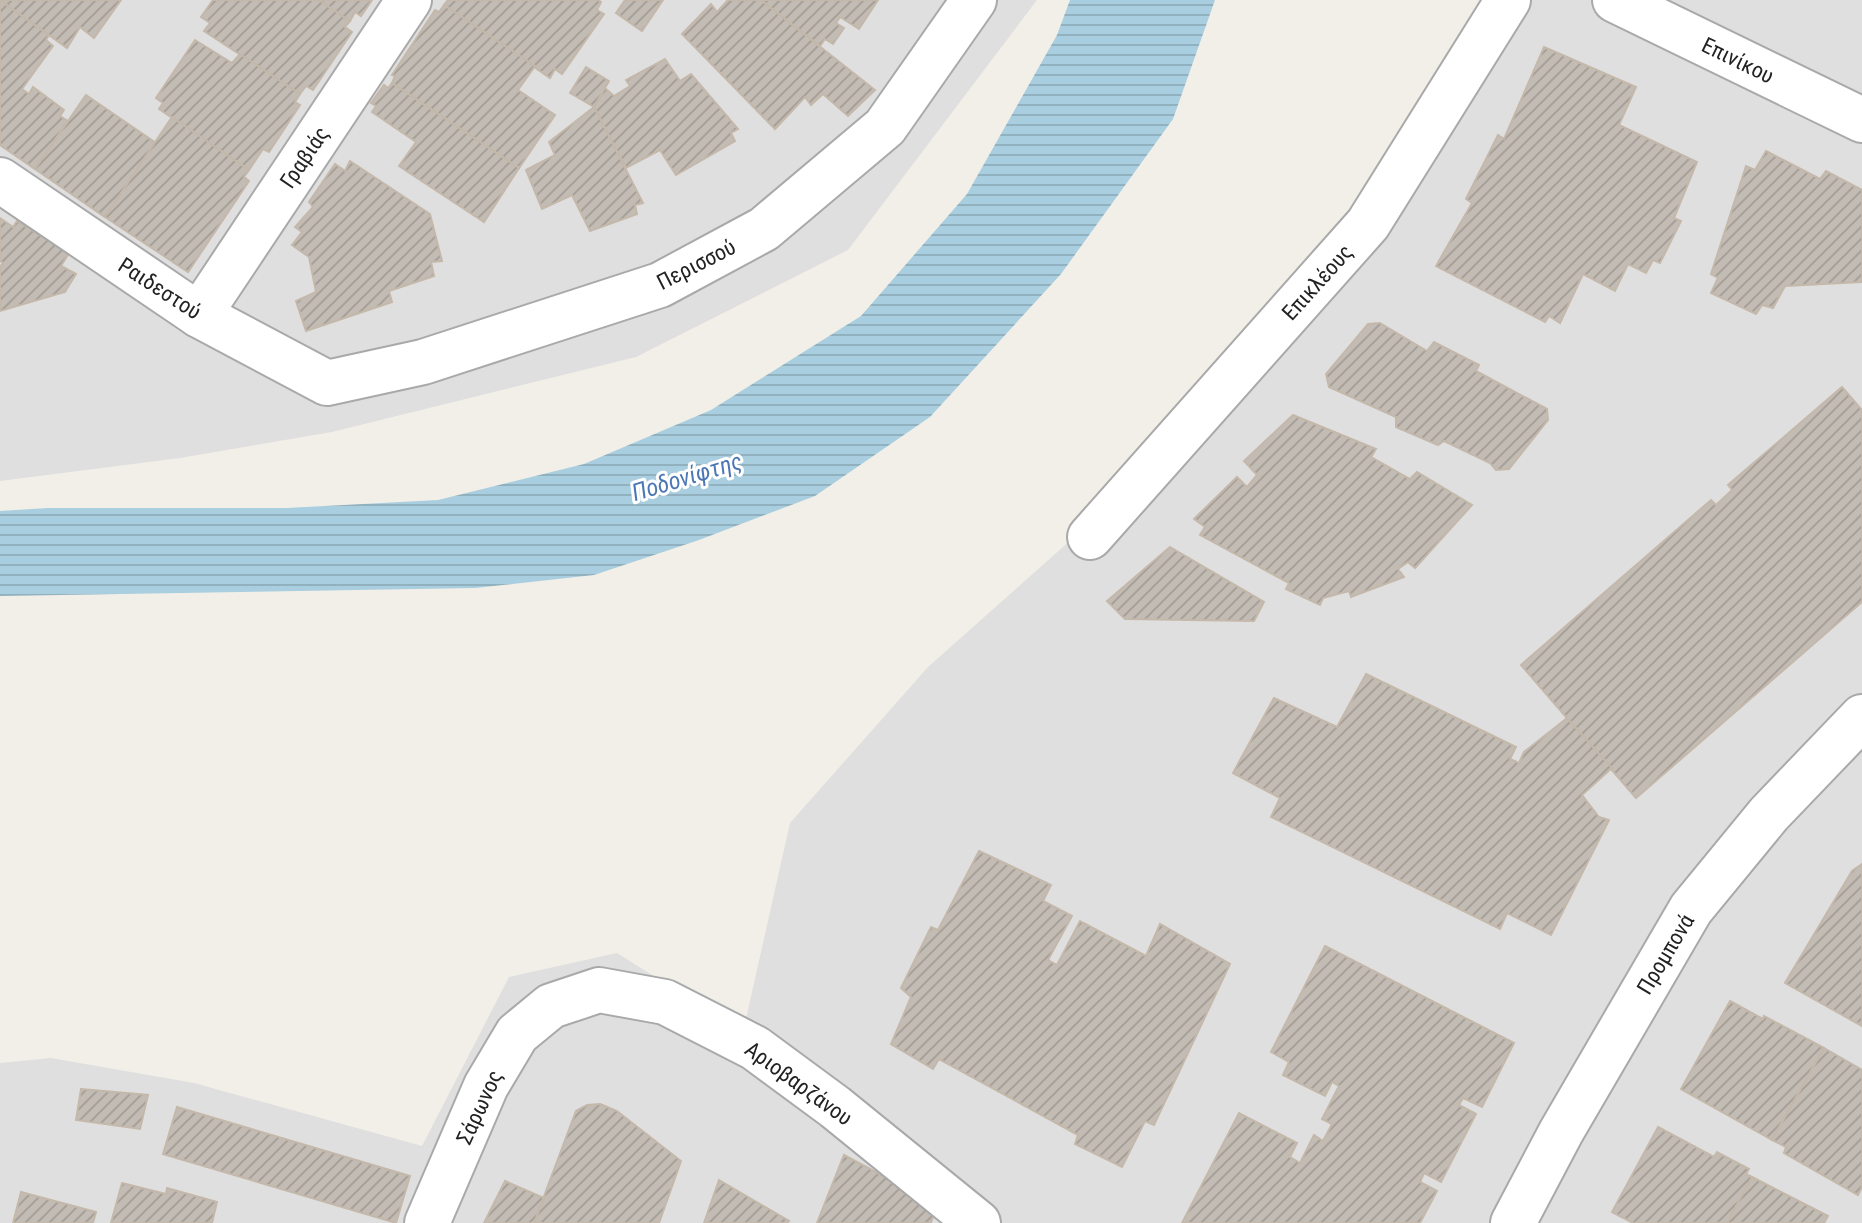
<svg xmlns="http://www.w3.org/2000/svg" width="1862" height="1223" viewBox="0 0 1862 1223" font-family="'Roboto Condensed',sans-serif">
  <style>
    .residential { fill: #e0dfdf }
    .water { fill: url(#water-rules) }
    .building { fill: url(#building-hatch); stroke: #c4b8aa; stroke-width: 2 }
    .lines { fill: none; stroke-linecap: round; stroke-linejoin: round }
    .minor-casing { stroke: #a9a9a9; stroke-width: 48 }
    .minor { stroke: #fff; stroke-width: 44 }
    .labels { text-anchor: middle; stroke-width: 6; stroke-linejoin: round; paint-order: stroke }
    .street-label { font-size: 22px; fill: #222; stroke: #fff }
    .water-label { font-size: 24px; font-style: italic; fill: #4c77b4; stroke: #fff }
  </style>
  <defs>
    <pattern id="water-rules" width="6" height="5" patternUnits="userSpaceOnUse" patternTransform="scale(2)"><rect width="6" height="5" fill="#a9cedf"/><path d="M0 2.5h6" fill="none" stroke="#91b1bf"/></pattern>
    <pattern id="building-hatch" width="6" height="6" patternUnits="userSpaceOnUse" patternTransform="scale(2)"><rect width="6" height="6" fill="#c3bcb4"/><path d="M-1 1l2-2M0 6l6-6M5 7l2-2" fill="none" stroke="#a7a19a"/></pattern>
  </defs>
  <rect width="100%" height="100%" fill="#f2efe8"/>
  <!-- residential -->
  <g class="residential">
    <path d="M0,0h1037l-189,250 -212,107 -304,75 -152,26 -180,23z"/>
    <path d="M1499,0h363v1223h-1862v-160l51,-5 143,25 228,63 87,-169 108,-24 126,79 47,-209 138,-156 226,-201 216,-260z"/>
  </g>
  <!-- water -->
  <path class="water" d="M1070,0h145l-42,119 -112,155 -131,143 -115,79 -116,44 -105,35 -119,13 -475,8v-85l48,-3h239l151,-8 146,-36 127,-54 150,-94 106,-122 90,-159z"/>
  <!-- building -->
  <g class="building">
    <path d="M0,0l49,35 -3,5 7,6 -31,43 7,5 4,-7 31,23 -4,6 8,5 -33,48 -35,-24z"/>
    <path d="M0,0h121l-27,38 -14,-11 -13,21z"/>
    <path d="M213,0h106l31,21 -5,6 7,5 -39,58 -7,-4 -6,8 -96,-63 6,-8 -9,-6z"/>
    <path d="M319,0h53l-11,16 -6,-4 -5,9z"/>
    <path d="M448,0h150l3,2 -4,8 7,4 -42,60 -7,-5 -5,9 -106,-73z"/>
    <path d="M625,0h38l-21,31 -26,-18z"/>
    <path d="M728,0h33l114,90 -27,26 -25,-22 -12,11 -6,-8 -30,32 -93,-95 29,-30 6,8z"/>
    <path d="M761,0h117l-19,29 -19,-12 -4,6 8,5 -11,16 -8,-5 -5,7z"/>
    <path d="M444,5l91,61 -17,24 37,25 -36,53 -127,-85 3,-7 -3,-1 43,-65 4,2z"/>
    <path d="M195,40l37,23 8,-9 60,40 -5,8 5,3 -31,47 -6,-3 -14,21 -90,-61 4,-6 -7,-5z"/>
    <path d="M1544,47l92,40 -17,38 78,37 -23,56 7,3 -21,42 -7,-3 -7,13 -18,-9 -13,27 -32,-17 -23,49 -11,-7 -4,6 -109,-56 36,-63 -6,-4 32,-64 6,4z"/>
    <path d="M665,59l15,22 11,-7 47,55 -7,4 4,8 -59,34 -16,-25 -34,18 -32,-61 11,-19 9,8 16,-10 -4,-6z"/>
    <path d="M586,67l23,14 -15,26 -24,-14z"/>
    <path d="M392,83l127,85 -35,54 -85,-56 17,-24 -44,-30 4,-6 -5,-3 13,-18 4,3z"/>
    <path d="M86,95l70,48 -51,74 -70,-48z"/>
    <path d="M594,107l49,96 -8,2 2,9 -47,17 -18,-36 -30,14 -16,-39 29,-15 -6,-13z"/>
    <path d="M172,117l77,53 -5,7 5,4 -61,91 -83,-55z"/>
    <path d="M1766,151l54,28 6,-8 36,19v92l-77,4 -12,22 -11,-3 -6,9 -45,-21 7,-15 -7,-4 35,-108 9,4z"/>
    <path d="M350,161l80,53 12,47 -11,1 3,14 -45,15 3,11 -86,29 -10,-30 20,-9 -7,-35 -17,-12 10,-13 -7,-5 18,-20 -4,-5 26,-38 10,7z"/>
    <path d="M0,218l13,9 4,-6 52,32 -8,13 15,8 -11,18 -65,19v-44l3,-4 -3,-2z"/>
    <path d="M1380,323l47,28 7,-9 45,23 -3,6 71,38 1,11 -39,49 -13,1 -6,-7 -46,-22 -6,4 -42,-18v-10l-67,-30 -3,-13 42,-50z"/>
    <path d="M1842,387l20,23v192l-226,196 -115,-133 190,-165 5,5 16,-15 -4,-5z"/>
    <path d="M1293,415l83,34 -5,8 39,22 7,-7 55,33 -57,63 -7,-6 -10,7 6,8 -53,20 -2,-6 -26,7 -3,7 -34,-16 3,-6 -89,-48 5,-8 -11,-8 43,-42 10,10 10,-12 -13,-14z"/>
    <path d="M1170,547l94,55 -10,19 -129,-2 -18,-18z"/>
    <path d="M1366,674l150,73 -6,12 9,4 5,-11 43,-34 45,50 -30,27 17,22 10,3 -58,115 -44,-22 -7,16 -229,-112 9,-19 -47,-25 41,-75 63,29z"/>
    <path d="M979,851l72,34 -8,16 29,15 -24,44 9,5 23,-44 66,35 14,-32 70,40 -76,161 -9,-4 -23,46 -47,-23 3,-9 -139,-76 -6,10 -42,-25 20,-47 -10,-9 30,-61 7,3z"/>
    <path d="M1862,864v162l-77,-43 67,-112z"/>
    <path d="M1325,946l189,97 -32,64 -19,-9 -4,7 17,9 -35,68 -17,-9 -4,9 17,9 -17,32h-238l57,-110 58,30 -7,14 10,6 14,-28 9,6 9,-17 -10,-5 17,-33 -7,-4 -7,14 -42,-21 6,-13 -18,-10z"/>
    <path d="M1730,1001l33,18 1,-3 60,32 -52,92 -91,-51z"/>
    <path d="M1824,1048l38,22v117l-4,8 -74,-42 2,-6 -14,-7z"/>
    <path d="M81,1089l67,6 -8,34 -64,-9z"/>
    <path d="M600,1104l17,7 64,50 -22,62h-125l42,-112 11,-6z"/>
    <path d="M177,1107l233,69 -14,47 -233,-69z"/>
    <path d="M1658,1127l56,30 3,-5 32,17 -3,5 6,3 -25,46h-94l-21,-11z"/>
    <path d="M844,1155l60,32 31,23 -4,13h-114z"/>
    <path d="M1752,1177l76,39 -4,7h-97z"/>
    <path d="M719,1180l70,41 -1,2h-84z"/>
    <path d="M505,1181l39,17 -10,25h-50z"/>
    <path d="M122,1183l44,11 1,-6 50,14 -5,21h-101z"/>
    <path d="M21,1192l75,20 -3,11h-80z"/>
  </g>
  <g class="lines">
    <defs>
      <g id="minor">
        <path d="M1615,0l247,120"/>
        <path d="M0,180l199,135 128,68 96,-21 237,-77 104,-56 121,-102 89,-127"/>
        <path d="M199,315l210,-315"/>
        <path d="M1090,537l278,-313 140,-224"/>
        <path d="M427,1223l59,-137 31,-52 34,-28 48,-16 66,12 90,46 80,59 143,116"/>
        <path d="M1513,1223l48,-91 130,-223 78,-95 93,-97"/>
      </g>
    </defs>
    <!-- minor casing -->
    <use href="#minor" class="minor-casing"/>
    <!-- minor -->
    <use href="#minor" class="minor"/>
  </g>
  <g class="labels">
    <!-- street labels -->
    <g class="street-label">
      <text transform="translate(1738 60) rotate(26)" y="8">Επινίκου</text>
      <text transform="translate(304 157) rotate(-56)" y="8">Γραβιάς</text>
      <text transform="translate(696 264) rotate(-27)" y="8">Περισσού</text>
      <text transform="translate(1317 282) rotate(-48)" y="8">Επικλέους</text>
      <text transform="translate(160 288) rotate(33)" y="8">Ραιδεστού</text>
      <text transform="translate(1665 954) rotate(-59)" y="8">Προμπονά</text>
      <text transform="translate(799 1083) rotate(36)" y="8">Αριοβαρζάνου</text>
      <text transform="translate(479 1107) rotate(-65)" y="8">Σάρωνος</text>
    </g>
    <!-- water labels -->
    <g class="water-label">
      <text transform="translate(687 477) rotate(-17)" y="8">Ποδονίφτης</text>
    </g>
  </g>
</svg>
